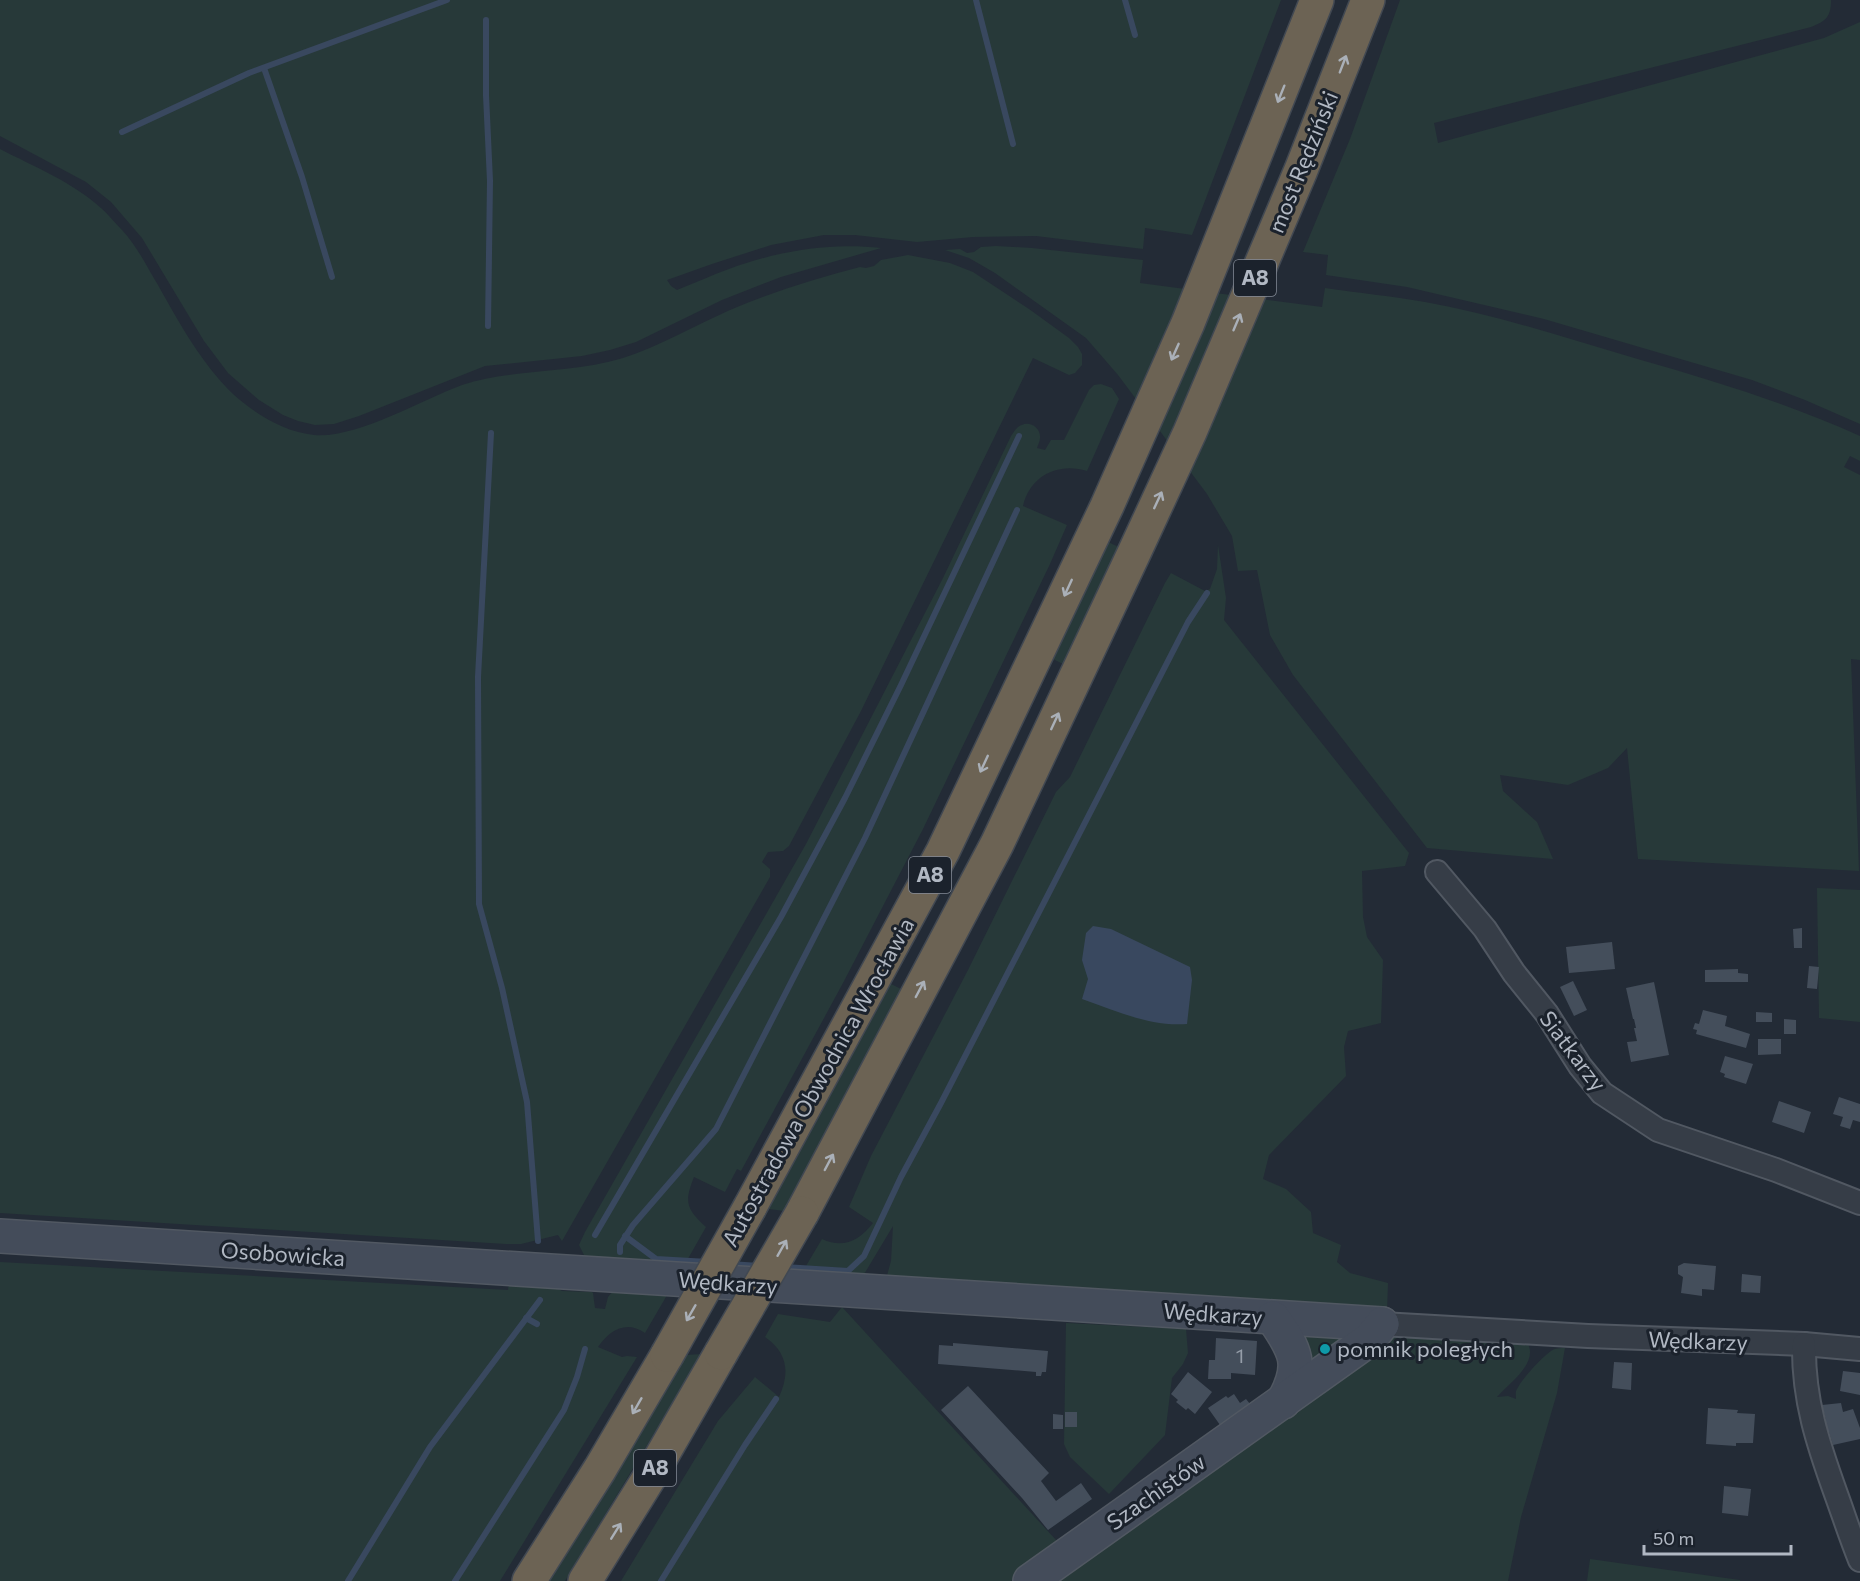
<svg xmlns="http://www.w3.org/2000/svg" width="1860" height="1581" viewBox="0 0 1860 1581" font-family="Commissioner,sans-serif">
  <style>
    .green { fill: #273939 }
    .water { fill: #39485f }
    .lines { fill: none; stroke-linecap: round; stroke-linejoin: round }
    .stream { stroke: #39485f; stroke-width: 6 }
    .building { fill: #444e5b }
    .street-casing { stroke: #515862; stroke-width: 26 }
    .secondary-casing { stroke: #515862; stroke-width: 36 }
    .highway-casing { stroke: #414852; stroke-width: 36 }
    .street { stroke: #363d47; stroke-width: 22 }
    .secondary { stroke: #444c5a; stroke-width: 33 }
    .highway { stroke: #6c6354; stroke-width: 33 }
    .highway-bridge-casing { stroke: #414852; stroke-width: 36; stroke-linecap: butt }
    .highway-bridge { stroke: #6c6354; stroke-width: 33 }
    .oneway { stroke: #aab0b8 }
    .culture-dot { fill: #0f9aa8; stroke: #1b222c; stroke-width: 2 }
    .labels { text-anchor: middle; stroke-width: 6; stroke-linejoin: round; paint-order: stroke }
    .number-label { font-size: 20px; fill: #969ea9 }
    .shield { fill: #1b222c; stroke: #848b96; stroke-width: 1.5 }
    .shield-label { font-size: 21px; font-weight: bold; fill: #b1b8c3 }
    .street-label { font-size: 22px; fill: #b1b8c3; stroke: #1b222c }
    .poi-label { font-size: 22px; fill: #b1b8c3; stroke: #1b222c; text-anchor: start }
  </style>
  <rect width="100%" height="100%" fill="#232b36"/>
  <!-- green -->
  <g class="green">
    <path d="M0,0h1281l-89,235 -47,-7 -2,21 -107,-13 -63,1 -56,5 -62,-7h-31l-53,10 -59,19 -45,16 4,6 6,4c18,-7 35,-15 52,-21 49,-18 100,-27 152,-21l-100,29 -26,10 -33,13 -86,42 -26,8 -28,6 -97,10 -126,50 -25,8 -19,1 -17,-4 -15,-6 -24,-15 -31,-27 -24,-32 -62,-103 -31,-36 -25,-20 -86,-46z"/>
    <path d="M1400,0h431c0,17 -5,21 -20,27l-377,96 4,20 386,-105 36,-16v402l-55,-24 -53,-20 -208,-61 -137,-32 -81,-12 2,-20 -25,-3 47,-113z"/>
    <path d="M0,149c33,17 74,34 101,59 7,6 14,15 21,22 15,16 25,37 36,55 21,38 44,79 75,109 22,20 51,38 81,41 42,4 107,-35 148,-50 52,-17 109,-11 161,-27 37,-12 71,-32 107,-48 42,-18 85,-31 130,-43l6,1 8,-2 7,-6 27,-5 42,8 23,9 56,37 40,29 9,9 4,7v11l-7,8 -6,2 -36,-17 -172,353 -72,135 -6,5 -15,1 -6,10 8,7v8l-208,364 -4,-6 -37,9h-15l-506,-31z"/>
    <path d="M996,246l36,2 111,12 -3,23 182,24 3,-19c33,5 67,8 100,14 73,13 144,37 216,58 74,21 148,44 219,76v25l-10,-5 -6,11 16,8v185l-9,-1 8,212 -221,-12 -11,-111 -19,20 -40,17 -68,-10 3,16 34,31 16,37 -126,-11 -134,-173 -23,-40 -13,-65 -19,1 -6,-35 -25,-42 -89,-119 -32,-37 -91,-65 -26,-15 -24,-8 15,-1 7,4 7,-1 7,-5z"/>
    <path d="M1101,384l11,4 7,11 -32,72c-29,-9 -57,5 -64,35l44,19 -17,39 -127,265 -80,154 -102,188 -4,-2 -12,23 -31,-15c-10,25 -8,32 12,50l-25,44 -95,-12 -7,-14 6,-13 221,-388 137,-266 68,-142c3,-4 6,-10 11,-11 8,-4 19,3 18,13 0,3 -2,7 -3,10l8,2 6,-10h13l25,-50 5,-5z"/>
    <path d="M1108,542l13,6 -56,117 -12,-6z"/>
    <path d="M1218,545l8,53 -2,22 185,233 -4,13 -43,5 1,46 4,20 16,23 -2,63 -33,8 -4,16 2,29 -77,79 -6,24 23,10 25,23 2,21 28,12 -4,17 13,11 38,10 -1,29 -501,-33 5,-18 2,-35 -30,50h-63l22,-37c21,10 37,2 51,-16l-24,-16 22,-51 97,-186 88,-178 14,-15 95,-194 6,-10 34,18 5,-2 7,-20z"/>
    <path d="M1817,888l43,2v132l-41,-4z"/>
    <path d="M891,984l12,6 -119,221 -15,-2z"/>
    <path d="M0,1262l508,28 1,-9 31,-2 22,12 30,1 1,1 2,15 10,1 3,-12 5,-6 57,-1 -25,43c-19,-13 -35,-3 -47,14l24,10 5,-1 10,1 -137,224h-500z"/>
    <path d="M842,1307l214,233 4,7 -49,34h-390l97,-160 37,-44 24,20c11,-24 9,-44 -14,-60l13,-23 52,8z"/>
    <path d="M1066,1323l120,6 2,24 -5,11 -11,14 -7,57 -56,59 -39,-37 -6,-13z"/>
    <path d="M1297,1330l54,1 -40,42z"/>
    <path d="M1412,1333l116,11c10,20 -20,40 -31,53l11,-1 8,3c0,-5 -1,-6 1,-10 4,-9 25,-32 34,-38 4,-3 9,-3 14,-3l-8,45 -36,124 -13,64h-463l343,-244z"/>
    <path d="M702,1354l-137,227h-16l137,-226z"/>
    <path d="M1590,1559l150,21v1h-153z"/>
  </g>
  <!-- water -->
  <path class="water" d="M1093,926l18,3 79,38 2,13 -5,44c-37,3 -70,-13 -105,-25l6,-20 -6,-19 4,-27z"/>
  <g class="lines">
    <!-- stream -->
    <g class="stream">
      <path d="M976,0l37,144"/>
      <path d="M1125,0l10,35"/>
      <path d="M486,20v75l4,86 -2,145"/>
      <path d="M264,68l38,109 30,100"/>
      <path d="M122,132l127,-59 198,-73"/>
      <path d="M491,433l-13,244 1,227 23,84 25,114 11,139"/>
      <path d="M595,1235l186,-318 64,-119 56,-113 118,-249"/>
      <path d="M625,1236l31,23 52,3"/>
      <path d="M620,1252v-7l13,-20 83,-96 149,-291 152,-328"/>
      <path d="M730,1264l29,2"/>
      <path d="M784,1267l64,4 16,-15 37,-79 40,-74 247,-481 19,-29"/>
      <path d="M526,1318l11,6"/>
      <path d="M348,1581l82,-134 110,-147"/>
      <path d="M455,1581l109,-171 13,-33 8,-28"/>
      <path d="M661,1581l84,-136 31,-46"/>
    </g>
  </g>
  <!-- building -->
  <g class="building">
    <path d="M1802,928v20h-8l-1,-19z"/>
    <path d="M1612,942l3,27 -46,4 -3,-26z"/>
    <path d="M1809,966l10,1 -2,22 -10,-1z"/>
    <path d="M1738,969v4l10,1v8h-43v-12z"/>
    <path d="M1573,981l14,29 -13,6 -14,-29z"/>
    <path d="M1654,982l15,73 -38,7 -4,-20 10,-1 -3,-13h2l-2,-9h-1l-7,-31z"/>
    <path d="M1703,1010l24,6 -2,10 25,8 -4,14 -50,-14 1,-4 -4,-1 2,-6 4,1z"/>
    <path d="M1756,1012l16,1v9h-16z"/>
    <path d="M1784,1019l12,1v14h-12z"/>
    <path d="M1758,1039h23v15l-23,1z"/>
    <path d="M1725,1056l28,8 -7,20 -22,-7 1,-3 -5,-2z"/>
    <path d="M1839,1097l21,7v18l-7,-2 -3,9 -10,-3 3,-9 -10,-3z"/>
    <path d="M1779,1101l32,11 -7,21 -32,-11z"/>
    <path d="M1684,1263l32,3 -2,24 -12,-1v7l-21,-3 2,-16 -5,-3v-8z"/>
    <path d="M1742,1274l19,2 -1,17 -19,-1z"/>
    <path d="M1216,1338l41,3 -2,34 -24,-2v6h-23l1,-19h6z"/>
    <path d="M953,1343l95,8 -2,21h-4l-1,4h-5v-4l-98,-8 1,-19 14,1z"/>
    <path d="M1614,1362l18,1 -1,27 -19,-2z"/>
    <path d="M1843,1371l17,2v22l-20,-4z"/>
    <path d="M1188,1372l24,20 -17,22 -7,-6 -2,2 -10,-8 2,-2 -7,-6z"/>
    <path d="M968,1386l81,87 -8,8 15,20 25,-18 11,16 -44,31 -26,-32 -81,-88z"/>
    <path d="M1234,1394l6,9 6,-4 4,5 -30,21 -12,-17 18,-12 2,2z"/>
    <path d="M1841,1403l2,9 10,-3 7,19v11l-27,6 -4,-13 -5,2 -3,-11 5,-2 -4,-16z"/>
    <path d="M1708,1408l30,2 -1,3 18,1 -2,29h-17v3l-30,-2z"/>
    <rect x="1065" y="1412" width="12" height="15"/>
    <path d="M1053,1414l10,1v14h-10z"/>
    <path d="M1724,1486l27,3 -3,27 -26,-3z"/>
  </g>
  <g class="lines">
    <defs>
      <g id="street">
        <path d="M1437,872l48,57 29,44 33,41 33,52 22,27 56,37 118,40 84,33"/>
        <path d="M1382,1324l206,12 216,8 56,5"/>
        <path d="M1804,1344c-1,55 14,100 32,150 8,22 15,44 24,66"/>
      </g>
      <g id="secondary">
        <path d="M0,1236l1382,88"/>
        <path d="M1273,1318c23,33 31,47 10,84"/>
        <path d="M1030,1581l340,-242 12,-15"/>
      </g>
      <g id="highway">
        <path d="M750,1207l193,-356 164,-345 81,-183 129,-323"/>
        <path d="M802,1213l195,-369 137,-291 56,-121 111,-262 67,-170"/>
        <path d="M529,1581l71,-112 67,-114"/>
        <path d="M585,1581l64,-103 72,-125"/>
      </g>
    </defs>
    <!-- street casing -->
    <use href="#street" class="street-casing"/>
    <!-- secondary casing -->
    <use href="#secondary" class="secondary-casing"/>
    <!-- highway casing -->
    <use href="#highway" class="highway-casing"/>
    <!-- street -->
    <use href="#street" class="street"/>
    <!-- secondary -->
    <use href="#secondary" class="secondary"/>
    <!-- highway -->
    <use href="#highway" class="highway"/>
    <defs>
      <g id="highway-bridge">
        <path d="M721,1353l81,-140"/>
        <path d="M667,1355l83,-148"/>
      </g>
    </defs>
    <!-- highway-bridge casing -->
    <use href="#highway-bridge" class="highway-bridge-casing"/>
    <!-- highway-bridge -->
    <use href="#highway-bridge" class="highway-bridge"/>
  </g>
  <!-- one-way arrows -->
  <defs><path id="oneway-shaft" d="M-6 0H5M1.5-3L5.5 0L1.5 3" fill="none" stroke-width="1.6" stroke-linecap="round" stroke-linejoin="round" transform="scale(1.5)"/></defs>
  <g class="oneway">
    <use href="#oneway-shaft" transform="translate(1343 64) rotate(-69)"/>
    <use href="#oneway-shaft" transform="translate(1281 94) rotate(112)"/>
    <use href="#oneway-shaft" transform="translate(1237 322) rotate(-67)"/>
    <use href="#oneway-shaft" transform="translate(1175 352) rotate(114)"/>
    <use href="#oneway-shaft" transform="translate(1158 500) rotate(-65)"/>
    <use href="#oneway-shaft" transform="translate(1068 588) rotate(115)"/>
    <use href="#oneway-shaft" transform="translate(1055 721) rotate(-65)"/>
    <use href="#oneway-shaft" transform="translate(984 764) rotate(115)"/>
    <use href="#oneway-shaft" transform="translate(920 989) rotate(-62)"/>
    <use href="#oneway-shaft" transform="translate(829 1162) rotate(-62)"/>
    <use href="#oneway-shaft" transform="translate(782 1248) rotate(-60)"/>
    <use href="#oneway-shaft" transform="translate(691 1313) rotate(120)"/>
    <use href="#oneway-shaft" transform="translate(637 1406) rotate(120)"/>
    <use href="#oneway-shaft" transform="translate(616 1531) rotate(-58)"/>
  </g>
  <!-- markers -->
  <circle class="culture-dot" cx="1325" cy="1349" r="6"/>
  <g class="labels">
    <!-- number labels -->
    <g class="number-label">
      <text x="1240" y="1363">1</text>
    </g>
    <!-- shield labels -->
    <g class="shield">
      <rect x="1234" y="260" width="42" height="36" rx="4.5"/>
      <rect x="909" y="857" width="42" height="36" rx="4.5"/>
      <rect x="634" y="1450" width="42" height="36" rx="4.5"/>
    </g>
    <g class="shield-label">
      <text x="1255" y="285">A8</text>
      <text x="930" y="882">A8</text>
      <text x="655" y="1475">A8</text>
    </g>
    <!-- street labels -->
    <g class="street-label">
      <text transform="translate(1303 162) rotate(-68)" y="8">most Rędziński</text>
      <text transform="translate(1573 1051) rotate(53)" y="8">Siatkarzy</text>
      <text transform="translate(818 1082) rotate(-61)" y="8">Autostradowa Obwodnica Wrocławia</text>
      <text transform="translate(283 1254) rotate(4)" y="8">Osobowicka</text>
      <text transform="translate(728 1283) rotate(4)" y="8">Wędkarzy</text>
      <text transform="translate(1213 1314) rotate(4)" y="8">Wędkarzy</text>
      <text transform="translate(1698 1341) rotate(2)" y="8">Wędkarzy</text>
      <text transform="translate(1156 1492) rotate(-35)" y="8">Szachistów</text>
    </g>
    <!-- poi labels -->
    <g class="poi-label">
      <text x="1337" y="1357">pomnik poległych</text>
    </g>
  </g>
  <!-- scale -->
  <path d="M1644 1545v9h147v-9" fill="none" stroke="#b1b8c3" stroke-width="3"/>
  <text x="1653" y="1545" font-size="18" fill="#b1b8c3" stroke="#1b222c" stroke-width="4.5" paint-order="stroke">50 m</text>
</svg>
